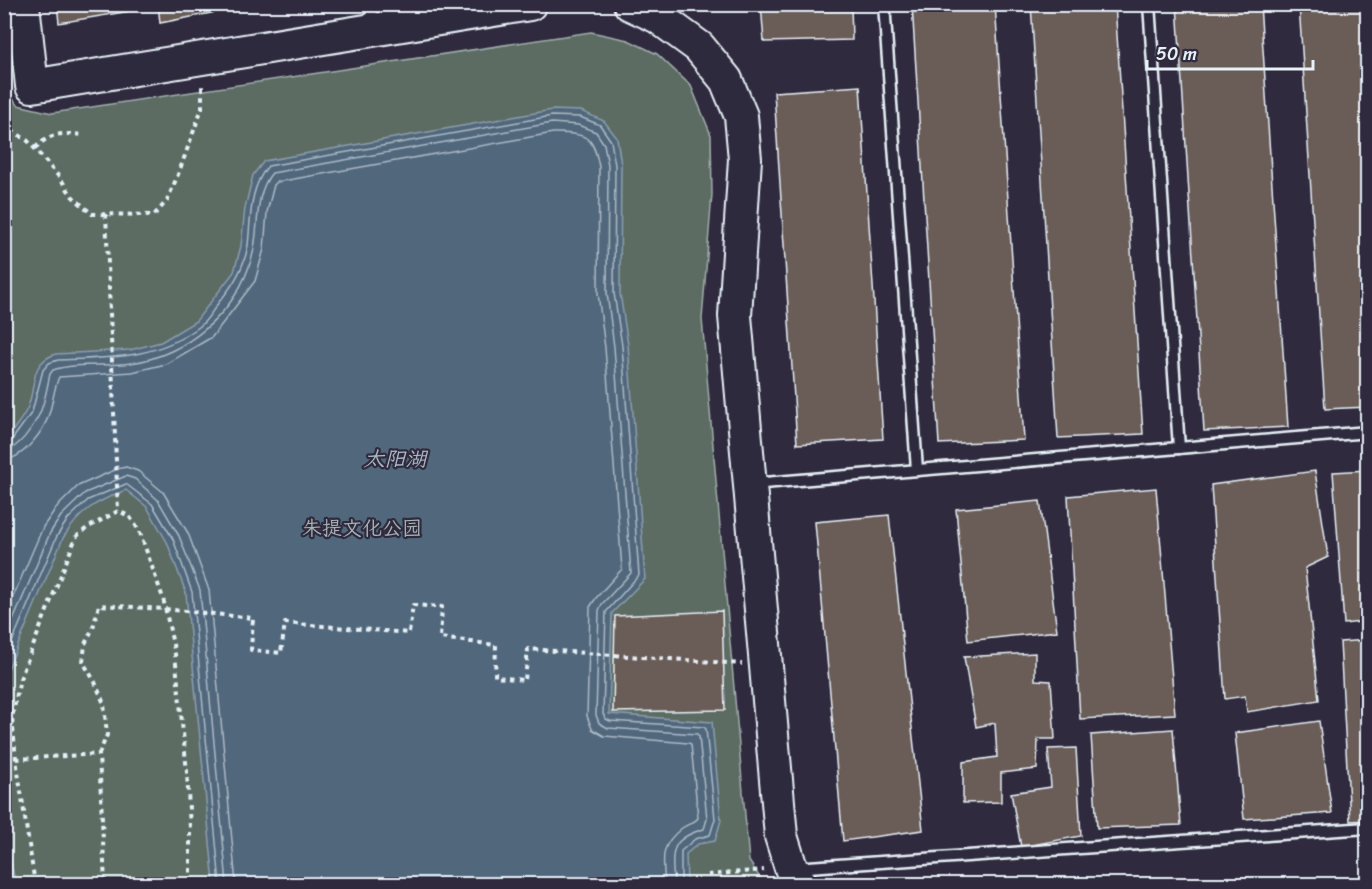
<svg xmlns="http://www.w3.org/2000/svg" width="1372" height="889" viewBox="0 0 1372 889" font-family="Sriracha,'LXGW WenKai TC',sans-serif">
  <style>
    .green { fill: #5b6c64; stroke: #a2aeae; stroke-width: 1.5 }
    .water { fill: #51677c; stroke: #8d9eae; stroke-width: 1.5 }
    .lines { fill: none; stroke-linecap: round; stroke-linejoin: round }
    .shore { stroke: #acbac6; stroke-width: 1.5 }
    .building { fill: #6b5d59; stroke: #e8f1f8; stroke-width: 1.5 }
    .lane-casing { stroke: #e8f1f8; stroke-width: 15 }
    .secondary-casing { stroke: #e8f1f8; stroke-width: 36 }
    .path { stroke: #e8f1f8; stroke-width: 4; stroke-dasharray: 4.5 4.5; stroke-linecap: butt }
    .lane { stroke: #2f2a3d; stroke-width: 10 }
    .secondary { stroke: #2f2a3d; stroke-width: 32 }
    .labels { text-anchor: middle; stroke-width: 4.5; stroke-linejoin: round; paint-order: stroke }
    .park-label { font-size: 20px; fill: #a9b5b5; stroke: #2f2a3d }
    .water-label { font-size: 21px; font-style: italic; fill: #acbac6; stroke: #2f2a3d }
  </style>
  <rect width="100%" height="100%" fill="#2f2a3d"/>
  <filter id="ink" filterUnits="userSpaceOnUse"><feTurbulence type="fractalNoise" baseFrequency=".0167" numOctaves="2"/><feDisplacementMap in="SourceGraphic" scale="12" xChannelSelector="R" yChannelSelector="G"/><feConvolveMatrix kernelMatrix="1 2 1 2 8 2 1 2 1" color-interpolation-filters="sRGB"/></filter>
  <g filter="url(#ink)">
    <!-- green -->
    <path class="green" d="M591,32l37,8 29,14 34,32 20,49 1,59 -10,125 47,542 15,23h-759l-1,-796 14,17 34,8z"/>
    <!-- water -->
    <g class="water">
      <path d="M552,110l29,1 23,10 13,17 4,27 -1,128 8,52 17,234 -33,34 -3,101 103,8 9,98 -6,21 -17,3 -12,10 1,30h-473l-28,-291 -19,-51 -20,-35 -21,-17c-31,12 -45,20 -63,48l-58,138v-235c7,-10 16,-20 22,-32 10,-22 1,-46 29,-55l74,-4 31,-8 35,-21 38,-49 7,-26 4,-38 8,-33 11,-14z"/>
      <path d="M4,816l5,39 7,29h-11z"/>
    </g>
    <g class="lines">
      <!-- shore -->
      <g class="shore">
        <path d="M4,444l7,-3 21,-29 11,-42 6,-7 9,-3c51,-2 98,-1 141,-33 8,-6 14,-17 20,-25 15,-18 25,-34 29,-57 3,-27 1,-57 20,-79l284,-50 28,1 20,8 11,16 4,24 -1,128 8,53 17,229 -33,37 -3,102 3,5 4,2 94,6 2,2 9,90 -5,16 -15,4 -14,12v33"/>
        <path d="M4,451c14,-1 29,-24 35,-36 6,-12 8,-28 11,-41l3,-4c24,-8 53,-3 78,-7 56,-8 106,-51 121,-106 8,-26 1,-62 20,-84l280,-50 26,2 18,7 8,12 4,21 -1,128 7,54 17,226 -29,31 -3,6 -3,105 3,8 9,5 89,6 2,2 8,83 -3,10c-36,10 -32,24 -30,55"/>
        <path d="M4,460c19,-1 40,-29 45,-46 4,-12 5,-26 10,-37l73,-5 34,-8 46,-27 43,-56 9,-32 3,-37 7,-27 3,-3 276,-49c32,1 40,0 46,34l-1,126 7,55 17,221 -26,29 -6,9 -3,109 5,13 12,7 84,7 3,1 7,74c-4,5 -10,6 -16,10 -23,18 -19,30 -17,56"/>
        <path d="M4,618l39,-91 13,-19 22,-22 39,-17 9,-2 12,4 25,21 25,41 21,57 27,294"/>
        <path d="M4,642l46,-109 11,-17 24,-23 41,-17 9,3 23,21 21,36 21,54 27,294"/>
        <path d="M4,661l53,-125 11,-17 20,-19 38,-16 26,20 21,35 19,53 28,292"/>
      </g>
    </g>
    <!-- building -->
    <g class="building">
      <path d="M57,4h85v5l-83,14z"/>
      <path d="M158,4h63l1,7 -62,12z"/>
      <path d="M761,4h90l1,36 -88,2z"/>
      <path d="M912,4h83l29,436 -85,4z"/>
      <path d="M1031,4h84l28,430 -85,4z"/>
      <path d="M1177,4h83l28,423 -84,4z"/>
      <path d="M1299,4h69v403l-43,2z"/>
      <path d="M860,86l23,353 -86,5 -23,-352z"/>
      <path d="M1368,470v151l-24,3 -11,-152z"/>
      <path d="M1315,471l13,86 -23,11 14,132 -72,12 -2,-16 -20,3 -14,-214z"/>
      <path d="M1156,488l19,226 -95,5 -12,-223z"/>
      <path d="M1040,501l17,130 -89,10 -12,-132z"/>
      <path d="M889,515l34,315 -80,11 -28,-319z"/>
      <path d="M722,611l3,99 -112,2 2,-96z"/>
      <path d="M1368,640v180l-18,1 -10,-179z"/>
      <path d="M1035,653v27l16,1 4,58h-17l-1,30 -36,4v29l-38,1v-41l34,-5 -2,-34 -19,4 -12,-70z"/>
      <path d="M1319,721l13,92 -88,6 -9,-86z"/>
      <path d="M1173,729l8,96 -84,3 -6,-93z"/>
      <path d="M1076,748l5,88 -60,11 -10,-54 40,-6 -3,-38z"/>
    </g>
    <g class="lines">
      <defs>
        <g id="lane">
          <path d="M371,4l2,24"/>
          <path d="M884,4l33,466"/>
          <path d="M1149,4l30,444"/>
          <path d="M753,484l615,-52"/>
          <path d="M794,868l574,-40"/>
        </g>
        <g id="secondary">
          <path d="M23,4l9,82 498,-82"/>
          <path d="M630,4l28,13 41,30 27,33 15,36 4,43 -10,157 46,520 10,32 10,16"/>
        </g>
      </defs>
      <!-- lane casing -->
      <use href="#lane" class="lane-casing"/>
      <!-- secondary casing -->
      <use href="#secondary" class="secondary-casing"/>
      <!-- path -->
      <g class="path">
        <path d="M4,125l24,16 32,37 12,18 20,18 62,1 13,-14 12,-29 23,-64v-25"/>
        <path d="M35,148c17,-16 26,-15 49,-13"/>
        <path d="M106,214l12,297"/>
        <path d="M99,754l8,-19 -3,-31 -9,-22 -12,-20 2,-18 8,-16 6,-23 66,4 88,9 -2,32 30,3 4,-30 124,10 4,-28 29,2 -2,31 56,7 -1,32 30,3 3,-31 214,15"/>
        <path d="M16,759l83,-5 6,130"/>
        <path d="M708,875l56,-5"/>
        <path d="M35,884l-19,-125 -4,-41 8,-39 56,-142 11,-9 31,-17 11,5 10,14 24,68 12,56 12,118 3,57v55"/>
      </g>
      <!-- lane -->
      <use href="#lane" class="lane"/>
      <!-- secondary -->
      <use href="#secondary" class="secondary"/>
    </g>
  </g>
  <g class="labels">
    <!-- park labels -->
    <g class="park-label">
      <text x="362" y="535">朱提文化公园</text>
    </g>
    <!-- water labels -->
    <g class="water-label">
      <text x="395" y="466">太阳湖</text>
    </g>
  </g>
  <!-- margin -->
  <rect width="1372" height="889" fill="none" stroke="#2f2a3d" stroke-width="24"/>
  <rect x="12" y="12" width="1348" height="865" fill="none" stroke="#e8f1f8" stroke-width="2" filter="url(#ink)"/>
  <!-- scale -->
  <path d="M1147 60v9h166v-9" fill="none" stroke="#e8f1f8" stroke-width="3"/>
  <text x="1156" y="60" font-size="18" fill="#e8f1f8" stroke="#2f2a3d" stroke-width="4.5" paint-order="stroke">50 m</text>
</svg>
